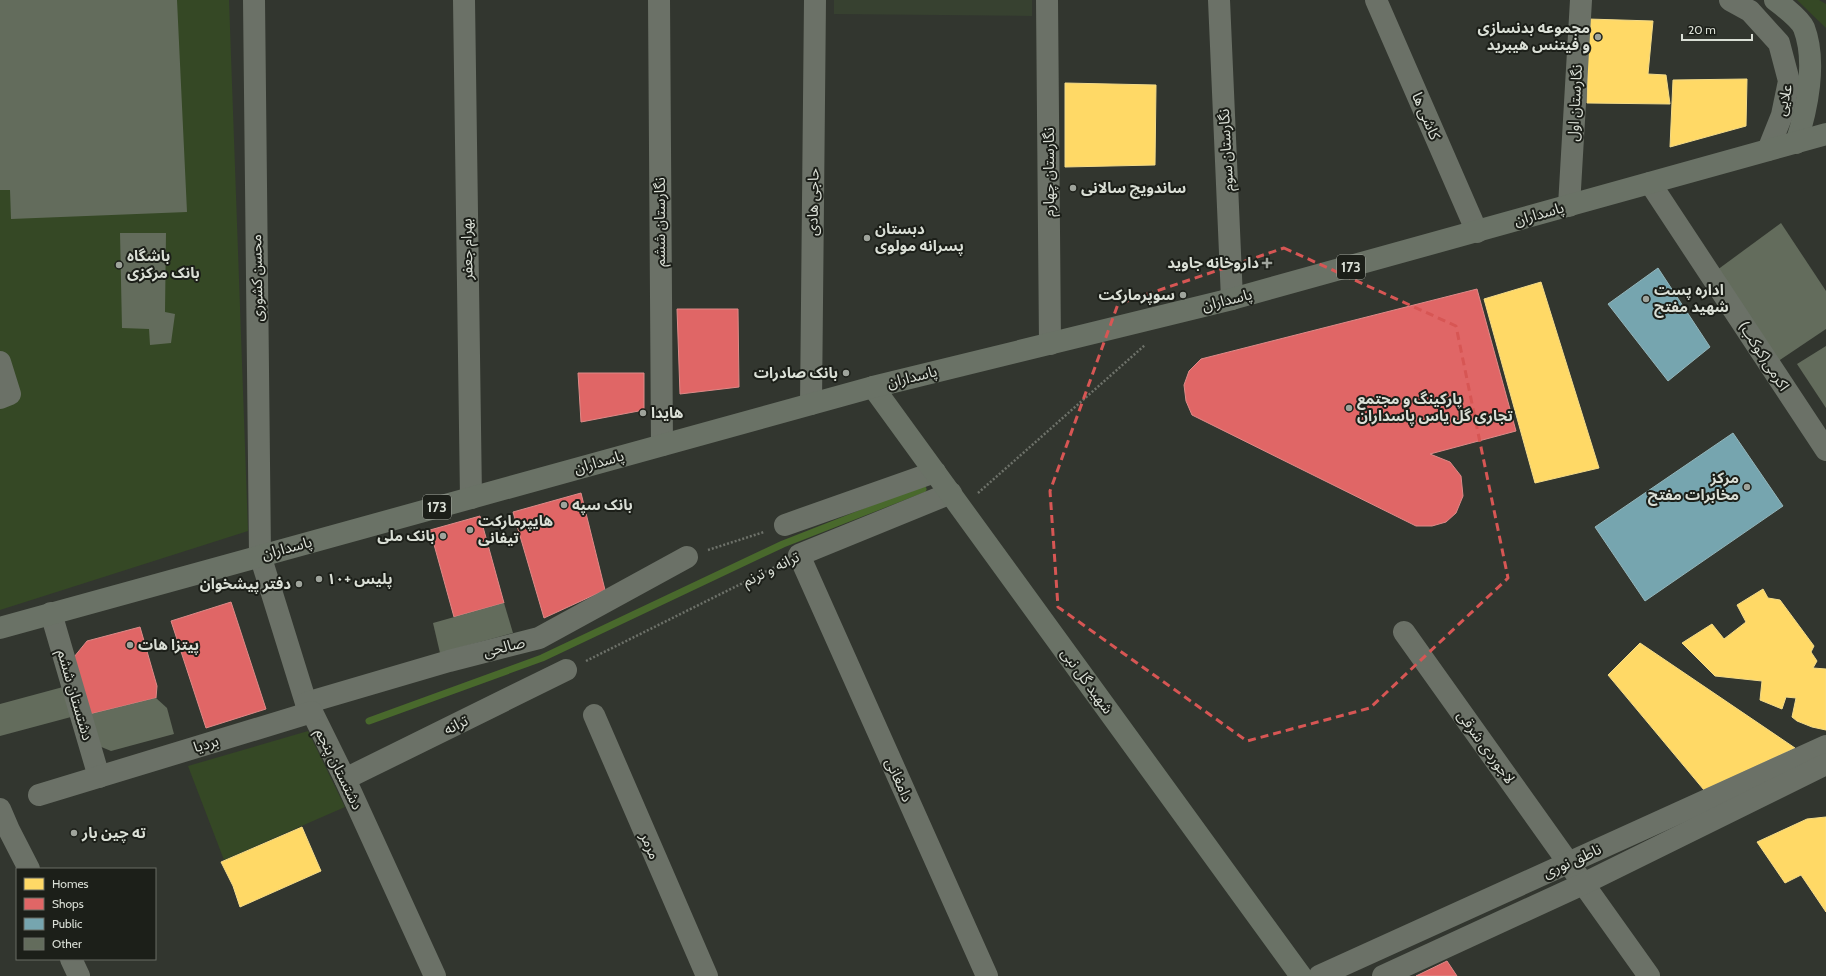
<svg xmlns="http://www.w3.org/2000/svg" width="1826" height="976" viewBox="0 0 1826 976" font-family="Cabin,'Noto Sans Arabic',sans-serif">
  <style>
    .built { fill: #374130 }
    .green { fill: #354825 }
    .homes { fill: #ffd966; stroke: #f4db88 }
    .shops { fill: #e06666; stroke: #de8a88 }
    .public { fill: #76a5af; stroke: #94b6bb }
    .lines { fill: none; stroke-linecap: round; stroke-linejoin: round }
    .stream { stroke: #49692c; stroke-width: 7 }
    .building { fill: #636c5c }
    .path { stroke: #6e726a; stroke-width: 2.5; stroke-dasharray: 2 2; stroke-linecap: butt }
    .minor { stroke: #6b7167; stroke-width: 22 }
    .major { stroke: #6a7266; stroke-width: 22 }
    .marked { fill: none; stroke: #d75654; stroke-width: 3; stroke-dasharray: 8 5; stroke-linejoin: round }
    .poi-dot { fill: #9fa49c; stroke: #1c1f19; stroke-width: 1.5 }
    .labels { text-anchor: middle; stroke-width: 4; stroke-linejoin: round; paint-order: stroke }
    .shield { fill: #1c1f19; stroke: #a1a59d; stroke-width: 1 }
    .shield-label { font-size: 14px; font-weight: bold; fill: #dadfd6 }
    .poi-label { font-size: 15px; font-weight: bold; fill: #dadfd6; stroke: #1c1f19; text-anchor: start }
    .street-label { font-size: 15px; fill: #dadfd6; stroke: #1c1f19 }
  </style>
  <rect width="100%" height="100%" fill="#32362f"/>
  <!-- built -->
  <path class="built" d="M834,0h198v16l-198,-2z"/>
  <!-- green -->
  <g class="green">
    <path d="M0,0h229l19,531 -248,79z"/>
    <path d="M1797,0h22l7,4v24z"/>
    <path d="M308,731l37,76 -121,53 -36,-94z"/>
  </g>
  <!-- homes -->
  <g class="homes">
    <path d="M1588,19l65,2 -5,53 18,1 4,29 -83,-1z"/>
    <path d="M1747,79l-1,47 -76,21 3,-67z"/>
    <path d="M1065,83l91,2 -1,80 -90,2z"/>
    <path d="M1541,282l58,186 -64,15 -51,-184z"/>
    <path d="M1763,589l5,9 12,2 34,46 -3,6 6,9 -4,7 13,1v61l-14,-3 -15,-6 -5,-4 4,-19 -10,-1 -4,12 -22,-9 2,-19 -47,-5 -33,-33 30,-19 12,15 22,-17 -9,-17z"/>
    <path d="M1640,643l155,105 -91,42 -96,-115z"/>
    <path d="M1826,817v95l-25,-37 -16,8 -28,-41 50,-23z"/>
    <path d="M302,827l19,44 -81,36 -7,-21 -12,-24z"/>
  </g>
  <!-- shops -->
  <g class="shops">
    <path d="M1477,289l39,142 -86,23 20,8 11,14 2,20 -7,17 -10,9 -14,4h-16l-224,-111 -6,-14 -2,-16 5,-14 12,-12z"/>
    <path d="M677,309h61l1,78 -59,7z"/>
    <path d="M578,373h66v37l-63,12z"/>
    <path d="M581,493l24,97 -61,28 -31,-106z"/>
    <path d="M480,516l24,87 -50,14 -24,-87z"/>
    <path d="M231,602l35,107 -60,19 -35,-107z"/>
    <path d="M140,627l17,59 -1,12 -65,16 -17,-57 13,-16z"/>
    <path d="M1447,961l10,15h-41z"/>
  </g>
  <!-- public -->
  <g class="public">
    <path d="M1658,268l52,79 -42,34 -60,-77z"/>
    <path d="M1733,433l50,73 -138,95 -50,-74z"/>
  </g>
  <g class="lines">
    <!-- stream -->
    <path class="stream" d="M369,721l173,-63 241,-114 140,-55"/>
  </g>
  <!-- building -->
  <g class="building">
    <path d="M0,0h177l10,212 -176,7 -1,-29h-10z"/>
    <path d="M1781,223l45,68v38l-49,33 -64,-89z"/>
    <path d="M120,233h46l-1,79 10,2 -4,29 -21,2 -1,-16 -27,-1z"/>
    <path d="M1826,346v62l-29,-44z"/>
    <path d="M504,603l9,30 -73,20 -7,-30z"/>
    <path d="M63,687l8,30 -71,19v-32z"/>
    <path d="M156,698l11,10 7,26 -63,17 -12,-5 -8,-32z"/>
  </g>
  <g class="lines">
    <!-- path -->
    <g class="path">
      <path d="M978,493l167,-148"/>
      <path d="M708,550l56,-18"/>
      <path d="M586,661l193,-96"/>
    </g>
    <!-- minor -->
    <g class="minor">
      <path d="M254,0l6,555 46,148 6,9 33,67 90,197"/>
      <path d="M464,0l7,498"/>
      <path d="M659,0l3,445"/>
      <path d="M1047,0l3,344"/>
      <path d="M1219,0l13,299"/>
      <path d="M1376,0l101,232"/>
      <path d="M1730,0l20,11 29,32 10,38 -7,34 -14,35"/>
      <path d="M1650,183l176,267"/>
      <path d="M1569,206l12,-206"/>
      <path d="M0,362l10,32 -10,4"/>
      <path d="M811,404l4,-404"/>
      <path d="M951,493l-152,62 188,421"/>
      <path d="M785,525l150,-53"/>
      <path d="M51,613l48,164"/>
      <path d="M1404,632l245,344"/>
      <path d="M306,703l143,-42 90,-23 148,-81"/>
      <path d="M594,715l113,261"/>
      <path d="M345,779l221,-109"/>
      <path d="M39,795l273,-83"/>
      <path d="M0,809l9,21 20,39"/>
      <path d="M71,959l8,17"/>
      <path d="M1319,976l507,-230"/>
      <path d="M1383,976l200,-92 243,-120"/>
    </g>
    <!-- major -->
    <g class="major">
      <path d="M1775,0c8,6 25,19 29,28 13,34 3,82 -8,115"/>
      <path d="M873,387l428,589"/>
      <path d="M0,628l873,-241 359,-88 594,-165"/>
    </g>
  </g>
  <!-- marked area -->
  <path class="marked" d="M1284,248l172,78 52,252 -138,130 -123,33 -189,-134 -8,-116 68,-187z"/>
  <!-- markers -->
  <g class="poi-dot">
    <circle cx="1598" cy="37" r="4"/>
    <circle cx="1073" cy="188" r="4"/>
    <circle cx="867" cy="238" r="4"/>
    <path d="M1265 257h4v4h4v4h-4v4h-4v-4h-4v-4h4z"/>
    <circle cx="119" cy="265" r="4"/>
    <circle cx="1183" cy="295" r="4"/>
    <circle cx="1646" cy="299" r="4"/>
    <circle cx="846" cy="373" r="4"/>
    <circle cx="1349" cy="408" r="4"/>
    <circle cx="643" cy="413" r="4"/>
    <circle cx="1747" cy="487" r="4"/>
    <circle cx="564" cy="505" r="4"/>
    <circle cx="470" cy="530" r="4"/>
    <circle cx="443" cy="536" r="4"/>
    <circle cx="319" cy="579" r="4"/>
    <circle cx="299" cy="584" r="4"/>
    <circle cx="130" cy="645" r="4"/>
    <circle cx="74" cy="833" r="4"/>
  </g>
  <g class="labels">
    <!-- shield labels -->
    <g class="shield">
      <rect x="1337" y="255" width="28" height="24" rx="3"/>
      <rect x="423" y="495" width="28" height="24" rx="3"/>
    </g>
    <g class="shield-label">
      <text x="1351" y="272">173</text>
      <text x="437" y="512">173</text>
    </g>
    <!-- poi labels -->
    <g class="poi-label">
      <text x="1590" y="33" text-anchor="end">مجموعه بدنسازی<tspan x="1590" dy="17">و فیتنس هیبرید</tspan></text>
      <text x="1081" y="193">ساندویچ سالانی</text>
      <text x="875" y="234">دبستان<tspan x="875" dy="17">پسرانه مولوی</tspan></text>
      <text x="127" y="261">باشگاه<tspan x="127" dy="17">بانک مرکزی</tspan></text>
      <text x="1259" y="268" text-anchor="end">داروخانه جاوید</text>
      <text x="1654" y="295">اداره پست<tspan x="1654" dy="17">شهید مفتح</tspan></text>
      <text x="1175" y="300" text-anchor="end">سوپرمارکت</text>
      <text x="838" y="378" text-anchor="end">بانک صادرات</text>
      <text x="1357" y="404">پارکینگ و مجتمع<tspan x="1357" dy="17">تجاری گل یاس پاسداران</tspan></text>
      <text x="651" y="418">هایدا</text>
      <text x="1739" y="483" text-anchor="end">مرکز<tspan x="1739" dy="17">مخابرات مفتح</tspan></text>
      <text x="572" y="510">بانک سپه</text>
      <text x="478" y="526">هایپرمارکت<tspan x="478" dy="17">تیفانی</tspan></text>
      <text x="435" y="541" text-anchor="end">بانک ملی</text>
      <text x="327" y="584">پلیس +۱۰</text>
      <text x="291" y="589" text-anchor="end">دفتر پیشخوان</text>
      <text x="138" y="650">پیتزا هات</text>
      <text x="82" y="838">ته چین بار</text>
    </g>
    <!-- street labels -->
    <g class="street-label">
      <text transform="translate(1784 100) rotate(-78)" y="5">علایی</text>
      <text transform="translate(1575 103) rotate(-87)" y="5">نگارستان اول</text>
      <text transform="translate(1426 116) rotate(67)" y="5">کاشی ها</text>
      <text transform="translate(1226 150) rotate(-93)" y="5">نگارستان سوم</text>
      <text transform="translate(1049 172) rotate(-90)" y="5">نگارستان چهارم</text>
      <text transform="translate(813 202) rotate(-89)" y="5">حاجی هادی</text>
      <text transform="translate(1539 214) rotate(-16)" y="5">پاسداران</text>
      <text transform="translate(660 222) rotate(-90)" y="5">نگارستان ششم</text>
      <text transform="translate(467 249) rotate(-91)" y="5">بهرام جعفر</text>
      <text transform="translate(257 278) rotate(-91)" y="5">محسن کشوری</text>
      <text transform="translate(1227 300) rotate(-14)" y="5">پاسداران</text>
      <text transform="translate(1764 356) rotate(57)" y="5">اکرمی(کوکب)</text>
      <text transform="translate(912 377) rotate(-14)" y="5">پاسداران</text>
      <text transform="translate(599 462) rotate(-16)" y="5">پاسداران</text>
      <text transform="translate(287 548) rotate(-15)" y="5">پاسداران</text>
      <text transform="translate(771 569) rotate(-26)" y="5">ترانه و ترنم</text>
      <text transform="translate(504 647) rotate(-14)" y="5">صالحی</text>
      <text transform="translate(1087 681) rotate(54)" y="5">شهید گل نبی</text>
      <text transform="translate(75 695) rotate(74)" y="5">دشتستان ششم</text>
      <text transform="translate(456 725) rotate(-26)" y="5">ترانه</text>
      <text transform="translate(206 744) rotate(-17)" y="5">بردیا</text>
      <text transform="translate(1486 747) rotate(54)" y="5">لاجوردی شرقی</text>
      <text transform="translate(339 769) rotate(64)" y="5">دشتستان پنجم</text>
      <text transform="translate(899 780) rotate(66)" y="5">دامغانی</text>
      <text transform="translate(650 846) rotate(67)" y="5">مرمر</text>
      <text transform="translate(1572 861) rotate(-24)" y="5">ناطق نوری</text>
    </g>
  </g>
  <!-- legend -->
  <rect x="16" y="868" width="140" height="92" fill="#1c1f19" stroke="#686c65"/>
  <rect x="24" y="878" width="20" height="12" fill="#ffd966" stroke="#686c65"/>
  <text x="52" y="888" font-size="12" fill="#dadfd6">Homes</text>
  <rect x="24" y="898" width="20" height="12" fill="#e06666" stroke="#686c65"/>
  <text x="52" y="908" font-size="12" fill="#dadfd6">Shops</text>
  <rect x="24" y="918" width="20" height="12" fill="#76a5af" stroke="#686c65"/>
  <text x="52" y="928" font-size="12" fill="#dadfd6">Public</text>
  <rect x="24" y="938" width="20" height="12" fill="#636c5c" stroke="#686c65"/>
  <text x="52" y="948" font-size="12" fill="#dadfd6">Other</text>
  <!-- scale -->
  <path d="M1682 34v6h70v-6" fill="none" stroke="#dadfd6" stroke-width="2"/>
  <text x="1688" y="34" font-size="12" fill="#dadfd6" stroke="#1c1f19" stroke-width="3" paint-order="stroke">20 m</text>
</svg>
